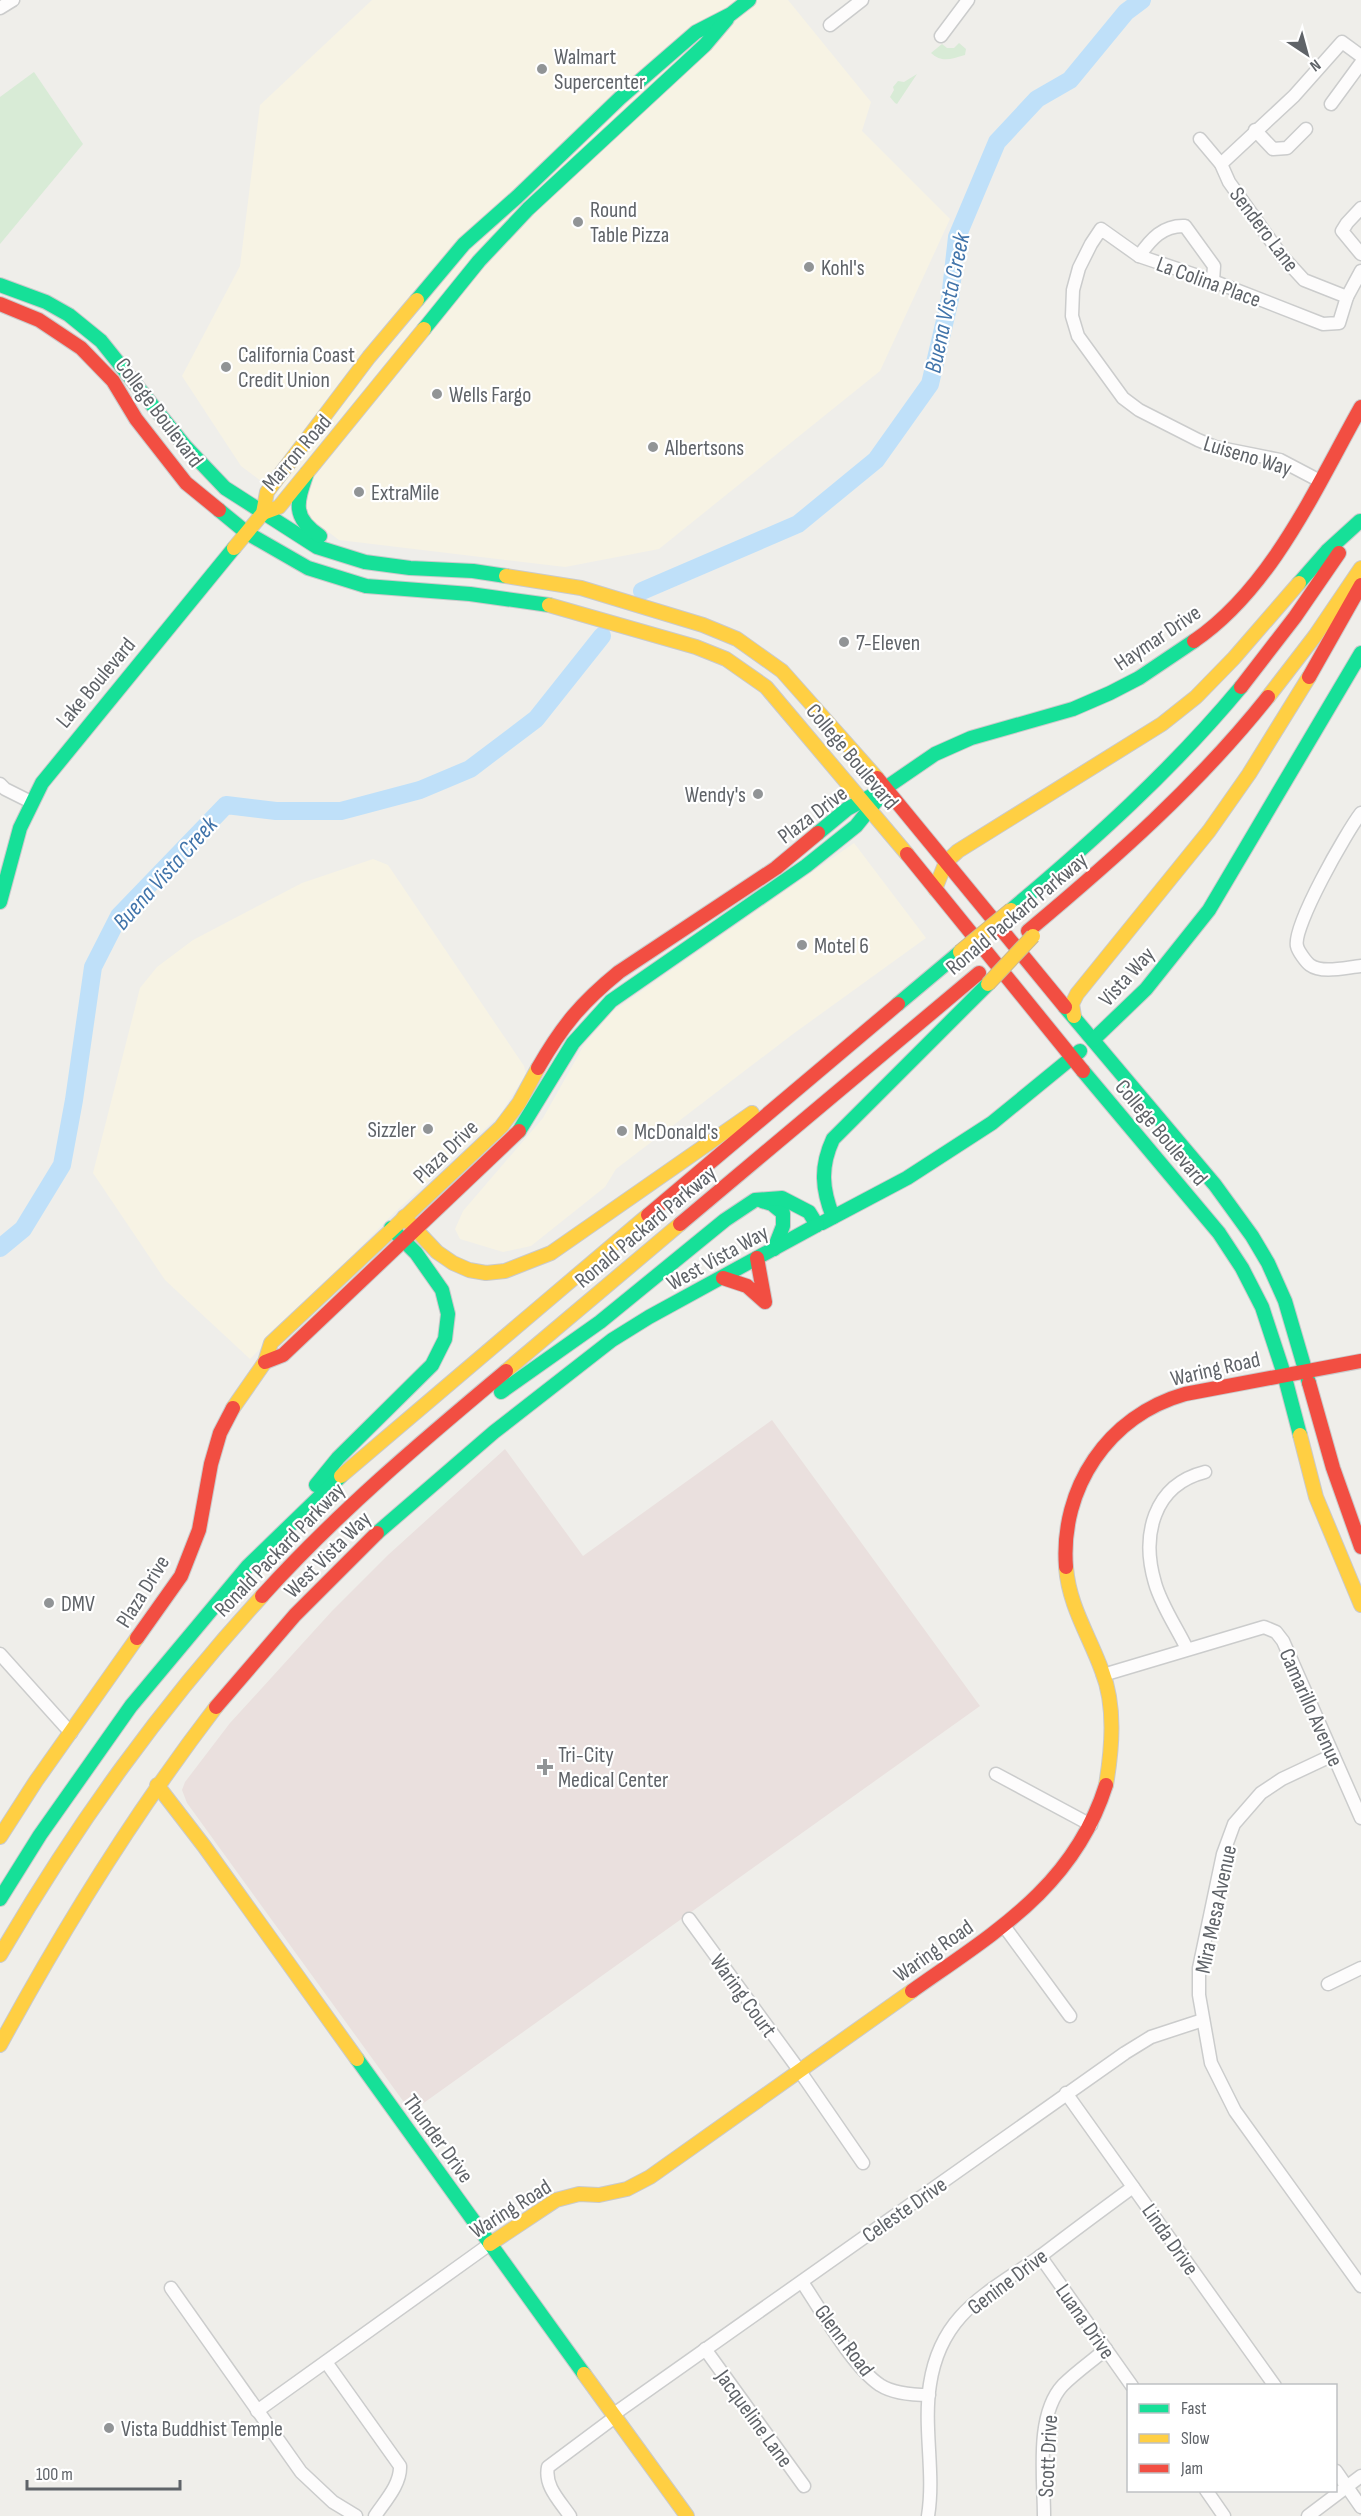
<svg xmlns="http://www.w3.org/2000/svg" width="1361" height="2516" viewBox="0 0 1361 2516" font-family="'Sofia Sans Condensed',sans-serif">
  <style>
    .commercial { fill: #f7f3e4 }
    .medical { fill: #eae0de }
    .green { fill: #d8ebd6 }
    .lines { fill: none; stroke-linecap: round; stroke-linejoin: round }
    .river { stroke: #bfe0f9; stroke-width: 18 }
    .street-casing { stroke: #cbcccc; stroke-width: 15 }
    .fast-casing { stroke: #cacacb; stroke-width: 16 }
    .slow-casing { stroke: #cacacb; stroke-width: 16 }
    .jam-casing { stroke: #cacacb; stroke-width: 16 }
    .street { stroke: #fdfcfc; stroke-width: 12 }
    .fast { stroke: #16e098; stroke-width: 14 }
    .slow { stroke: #ffcf43; stroke-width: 14 }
    .jam { stroke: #f24e42; stroke-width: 14 }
    .slow-bridge-casing { stroke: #c8b996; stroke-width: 16; stroke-linecap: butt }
    .slow-bridge { stroke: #ffcf43; stroke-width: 14 }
    .poi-dot { fill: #919496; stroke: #fff; stroke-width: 2 }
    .labels { text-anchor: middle; stroke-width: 4.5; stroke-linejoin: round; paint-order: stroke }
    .poi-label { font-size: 22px; fill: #5f6368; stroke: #fff; text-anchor: start }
    .street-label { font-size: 22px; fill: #5f6368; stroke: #fff }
    .water-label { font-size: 24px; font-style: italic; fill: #4174aa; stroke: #fff }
  </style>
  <rect width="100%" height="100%" fill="#efeeea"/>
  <!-- commercial -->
  <g class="commercial">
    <path d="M372,0h416l83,102 -9,29 88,88 -70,152 -221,178 -94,18 -226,-27 -98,-74 -59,-90 58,-110 20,-161z"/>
    <path d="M854,843l72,95 -133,96 -177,135 -11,18 -74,59 -28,6 -43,-13 -5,-10 8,-18 80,-93 41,-73 28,-33z"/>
    <path d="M373,859l15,6 136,201 2,8 -27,42 -105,97 -144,146 -85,-79 -72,-107 47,-185 17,-21 36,-27 109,-57z"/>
  </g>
  <!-- medical -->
  <path class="medical" d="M772,1420l208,286 -569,406 -224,-309 -5,-13 3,-8 45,-59 102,-112 56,-56 117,-106 78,107z"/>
  <!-- green -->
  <g class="green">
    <path d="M959,43l7,6 -1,6c-14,4 -23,8 -34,-2l11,-9 5,4h7z"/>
    <path d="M34,72l49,72 -83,100v-147z"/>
    <path d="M917,74l-20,30 -2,-1 -5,-6 4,-7 -1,-3 5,-6 6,1z"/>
  </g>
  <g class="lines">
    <!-- river -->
    <g class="river">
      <path d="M642,591l156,-67 78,-64 54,-76 20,-85 7,-62 40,-95 40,-43 33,-19 56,-68 16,-12"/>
      <path d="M0,1248l23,-19 39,-64 12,-65 19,-133 26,-51 107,-111 50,6h65l79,-21 50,-21 66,-50 66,-83"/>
    </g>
    <defs>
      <g id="street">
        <path d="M0,8l13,-8"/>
        <path d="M830,25l32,-25"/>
        <path d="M941,36l27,-36"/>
        <path d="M1331,104l30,-41"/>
        <path d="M1255,130l18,19 14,-1 19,-19"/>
        <path d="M1200,139l21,25 8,18 52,73 23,25 43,17"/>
        <path d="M1221,164l73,-68 48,-54 19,14"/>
        <path d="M1361,208l-14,15 -5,8 19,23"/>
        <path d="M1139,256c12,-17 24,-31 46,-30l29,40 -1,15"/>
        <path d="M1320,481l-40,-21 -65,-13 -17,-7 -59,-30 -16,-12 -45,-62 -6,-20 1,-26 6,-22 12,-24 10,-15 38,27 74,25 110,43 16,-1 8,-26 14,-26"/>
        <path d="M0,784l5,5 26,13"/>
        <path d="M1361,813c-14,18 -69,114 -64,133 1,5 9,16 13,19 12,9 38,2 51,1"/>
        <path d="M1187,1649c-10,-21 -26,-44 -32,-66 -14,-47 -2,-98 50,-111"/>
        <path d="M0,1654l71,79"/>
        <path d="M1103,1675l161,-48 12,5 7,9 78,177"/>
        <path d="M1333,1755l-51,24 -21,14 -27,31 -11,30 -24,114v27l12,68 24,48 126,175"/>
        <path d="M996,1774l95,51"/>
        <path d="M689,1919l110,151 64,93"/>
        <path d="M1004,1926l66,90"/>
        <path d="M1328,1984l33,-16"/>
        <path d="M1066,2093l209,293"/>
        <path d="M1040,2256l92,130"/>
        <path d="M802,2282c19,28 50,84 78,103 14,9 34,10 49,10"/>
        <path d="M171,2288l130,184 32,30 23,14"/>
        <path d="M705,2349l99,137"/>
        <path d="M326,2362l74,104c1,18 -15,35 -25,50"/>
        <path d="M257,2411l233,-167"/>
        <path d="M614,2414l511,-361 26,-16 52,-17"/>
        <path d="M1336,2471l25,36"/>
        <path d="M1206,2490l18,26"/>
        <path d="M570,2516c-10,-15 -26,-30 -22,-49l67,-50"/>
        <path d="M928,2516c7,-43 -5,-89 2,-132 11,-72 59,-91 112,-129 30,-23 61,-46 91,-68"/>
        <path d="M1044,2516c0,-39 -9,-101 19,-131 13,-13 29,-24 43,-36"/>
        <path d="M1308,2516l53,-40"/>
      </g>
      <g id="fast">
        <path d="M0,285l46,17 23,13 32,26 84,105 40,42 92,59 48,15 45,6 63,3 33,5"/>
        <path d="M417,300l47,-56 53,-47 103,-99 76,-66 35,-18 18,-14"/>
        <path d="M424,329l55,-68 49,-52 177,-164 22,-26"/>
        <path d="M307,473c-10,29 -16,44 13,63"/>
        <path d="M219,510l28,23 61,35 58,18 104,8 79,11"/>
        <path d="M1299,583l28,-32 33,-30"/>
        <path d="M818,833l29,-24 37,-20 51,-35 36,-16 102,-29 37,-16 29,-15 55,-37"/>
        <path d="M0,902l20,-74 22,-45 192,-235"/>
        <path d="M1011,910c82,-69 161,-140 230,-223"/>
        <path d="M898,1004l62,-52"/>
        <path d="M1065,1007l150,178 37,51 16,27 17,38 24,82"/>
        <path d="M1093,1040l53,-51 63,-79 152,-257"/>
        <path d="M1083,1071l136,162 23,35 20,39 22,67 16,61"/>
        <path d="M519,1131l54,-88 38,-42 195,-135 50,-40 21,-26"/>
        <path d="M762,1201l10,3 11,9v13l-9,23"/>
        <path d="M833,1217c-11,-28 -13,-50 0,-78l155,-155"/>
        <path d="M822,1223l85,-45 85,-55 88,-72"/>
        <path d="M501,1392l99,-70 125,-102 30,-20 27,-2 27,14 8,13"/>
        <path d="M316,1485l22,-27 94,-93 13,-26 3,-25 -6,-24 -26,-37 -25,-25"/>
        <path d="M377,1533l117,-101 118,-92 37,-23 168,-92"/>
        <path d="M0,1899l40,-64 91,-129 117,-140 93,-90"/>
        <path d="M357,2059l227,315"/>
      </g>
      <g id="slow">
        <path d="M263,513l16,-6 145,-178"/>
        <path d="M234,548l29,-35 4,-21 102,-135 48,-57"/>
        <path d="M506,576l75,12 122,37 34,14 45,32 95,107"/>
        <path d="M549,605l147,42 30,12 40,28 141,167"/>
        <path d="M1268,697l47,-61 46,-68"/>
        <path d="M935,889l11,-27 12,-11 204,-127 34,-27 38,-39 65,-75"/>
        <path d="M1074,1016l-2,-12 5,-10 132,-163 40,-57 60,-97"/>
        <path d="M404,1217l33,35 16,11 16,7 17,3 19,-2 46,-18 201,-140"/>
        <path d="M506,1371l174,-147"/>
        <path d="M233,1408l32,-46 6,-19 230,-216 18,-24 19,-35"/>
        <path d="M1300,1435l16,62 45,108"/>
        <path d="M341,1476l307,-261"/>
        <path d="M1066,1567c3,39 23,68 36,104 14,35 10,78 4,114"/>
        <path d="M157,1785l47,61 153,213"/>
        <path d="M0,1837l36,-56 101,-143"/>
        <path d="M0,1955c77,-132 160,-247 262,-359"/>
        <path d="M0,2045c64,-118 134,-231 216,-338"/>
        <path d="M490,2244l66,-44 23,-6 20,1 28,-6 23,-12 262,-186"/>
        <path d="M584,2374l103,142"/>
      </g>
      <g id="jam">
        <path d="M0,304l39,16 42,28 32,33 23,38 50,64 33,27"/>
        <path d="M1194,641c78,-53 122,-154 167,-234"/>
        <path d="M1309,677l52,-92"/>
        <path d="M1241,687l54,-70 44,-64"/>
        <path d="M877,778l188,229"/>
        <path d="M907,854l176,217"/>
        <path d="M1028,931c86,-72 170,-146 240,-234"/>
        <path d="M538,1068c24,-42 43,-65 81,-96l157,-104 42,-35"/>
        <path d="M648,1215l250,-211"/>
        <path d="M680,1224l299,-251"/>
        <path d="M723,1278l24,8 18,16 -8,-44"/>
        <path d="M265,1362l18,-7 236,-224"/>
        <path d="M1309,1383l24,85 28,79"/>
        <path d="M1066,1567c-6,-79 42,-151 119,-173l176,-33"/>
        <path d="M262,1596c75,-83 159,-154 244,-225"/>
        <path d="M137,1638l44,-62 18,-46 12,-66 9,-31 13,-25"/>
        <path d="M216,1707l79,-92 82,-82"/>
        <path d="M912,1991c82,-58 162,-104 194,-206"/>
      </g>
    </defs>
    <!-- street casing -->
    <use href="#street" class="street-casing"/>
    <!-- fast casing -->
    <use href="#fast" class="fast-casing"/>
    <!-- slow casing -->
    <use href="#slow" class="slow-casing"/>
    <!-- jam casing -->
    <use href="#jam" class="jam-casing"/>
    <!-- street -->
    <use href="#street" class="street"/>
    <!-- fast -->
    <use href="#fast" class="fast"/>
    <!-- slow -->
    <use href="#slow" class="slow"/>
    <!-- jam -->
    <use href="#jam" class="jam"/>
    <defs>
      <g id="slow-bridge">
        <path d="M960,952l51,-42"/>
        <path d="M988,984l45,-48"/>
      </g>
    </defs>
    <!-- slow-bridge casing -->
    <use href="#slow-bridge" class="slow-bridge-casing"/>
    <!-- slow-bridge -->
    <use href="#slow-bridge" class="slow-bridge"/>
  </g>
  <!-- markers -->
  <g class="poi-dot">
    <circle cx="542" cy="69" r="6"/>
    <circle cx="578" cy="222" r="6"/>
    <circle cx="809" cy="267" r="6"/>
    <circle cx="226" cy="367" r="6"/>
    <circle cx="437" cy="394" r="6"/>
    <circle cx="653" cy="447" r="6"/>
    <circle cx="359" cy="492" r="6"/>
    <circle cx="844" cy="642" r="6"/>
    <circle cx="758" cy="794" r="6"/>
    <circle cx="802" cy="945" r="6"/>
    <circle cx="428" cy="1129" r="6"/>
    <circle cx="622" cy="1131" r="6"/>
    <circle cx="49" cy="1603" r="6"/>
    <path d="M542 1758h6v6h6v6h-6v6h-6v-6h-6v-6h6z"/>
    <circle cx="109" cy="2428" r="6"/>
  </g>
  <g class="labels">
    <!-- poi labels -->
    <g class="poi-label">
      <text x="554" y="64">Walmart<tspan x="554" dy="25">Supercenter</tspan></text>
      <text x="590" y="217">Round<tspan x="590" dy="25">Table Pizza</tspan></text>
      <text x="821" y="275">Kohl's</text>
      <text x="238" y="362">California Coast<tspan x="238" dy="25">Credit Union</tspan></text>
      <text x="449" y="402">Wells Fargo</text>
      <text x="665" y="455">Albertsons</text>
      <text x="371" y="500">ExtraMile</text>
      <text x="856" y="650">7-Eleven</text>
      <text x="746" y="802" text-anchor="end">Wendy's</text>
      <text x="814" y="953">Motel 6</text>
      <text x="416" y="1137" text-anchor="end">Sizzler</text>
      <text x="634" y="1139">McDonald's</text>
      <text x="61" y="1611">DMV</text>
      <text x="558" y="1762">Tri-City<tspan x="558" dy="25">Medical Center</tspan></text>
      <text x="121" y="2436">Vista Buddhist Temple</text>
    </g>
    <!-- street labels -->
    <g class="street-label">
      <text transform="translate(1265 229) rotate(53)" y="8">Sendero Lane</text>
      <text transform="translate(1209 281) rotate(20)" y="8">La Colina Place</text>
      <text transform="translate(160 412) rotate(53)" y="8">College Boulevard</text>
      <text transform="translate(296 452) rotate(-49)" y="8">Marron Road</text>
      <text transform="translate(1248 455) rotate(17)" y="8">Luiseno Way</text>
      <text transform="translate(1157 637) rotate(-34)" y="8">Haymar Drive</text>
      <text transform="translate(95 682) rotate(-50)" y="8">Lake Boulevard</text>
      <text transform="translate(853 756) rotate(50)" y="8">College Boulevard</text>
      <text transform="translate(812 814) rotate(-37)" y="8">Plaza Drive</text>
      <text transform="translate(1016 913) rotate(-40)" y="8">Ronald Packard Parkway</text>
      <text transform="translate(1126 976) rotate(-48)" y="8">Vista Way</text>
      <text transform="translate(1162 1132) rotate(50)" y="8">College Boulevard</text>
      <text transform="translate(445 1151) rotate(-44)" y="8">Plaza Drive</text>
      <text transform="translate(645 1226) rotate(-40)" y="8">Ronald Packard Parkway</text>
      <text transform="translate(717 1257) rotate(-29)" y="8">West Vista Way</text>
      <text transform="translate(1215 1368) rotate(-13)" y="8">Waring Road</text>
      <text transform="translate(279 1549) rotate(-46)" y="8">Ronald Packard Parkway</text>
      <text transform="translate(327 1554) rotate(-45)" y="8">West Vista Way</text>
      <text transform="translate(142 1591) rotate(-58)" y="8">Plaza Drive</text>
      <text transform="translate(1312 1707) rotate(66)" y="8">Camarillo Avenue</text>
      <text transform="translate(1215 1909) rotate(-78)" y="8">Mira Mesa Avenue</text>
      <text transform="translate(933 1950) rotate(-35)" y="8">Waring Road</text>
      <text transform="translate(744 1995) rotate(54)" y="8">Waring Court</text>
      <text transform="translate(439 2138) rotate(54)" y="8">Thunder Drive</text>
      <text transform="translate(510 2208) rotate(-32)" y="8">Waring Road</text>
      <text transform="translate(904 2209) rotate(-35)" y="8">Celeste Drive</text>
      <text transform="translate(1171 2239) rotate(55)" y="8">Linda Drive</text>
      <text transform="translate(1007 2281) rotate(-37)" y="8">Genine Drive</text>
      <text transform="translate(1086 2321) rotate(55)" y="8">Luana Drive</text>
      <text transform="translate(845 2340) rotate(53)" y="8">Glenn Road</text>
      <text transform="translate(755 2418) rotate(54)" y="8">Jacqueline Lane</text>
      <text transform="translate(1047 2456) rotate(-87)" y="8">Scott Drive</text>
    </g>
    <!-- water labels -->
    <g class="water-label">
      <text transform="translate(947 303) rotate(-78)" y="8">Buena Vista Creek</text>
      <text transform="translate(165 873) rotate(-48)" y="8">Buena Vista Creek</text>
    </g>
  </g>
  <!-- legend -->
  <rect x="1127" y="2384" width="210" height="108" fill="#ffffff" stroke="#bfc1c3" stroke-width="1.5"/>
  <rect x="1139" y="2404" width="30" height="9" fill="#16e098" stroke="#bfc1c3" stroke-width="1.5"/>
  <text x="1181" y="2414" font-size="18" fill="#5f6368">Fast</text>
  <rect x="1139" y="2434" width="30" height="9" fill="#ffcf43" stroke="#bfc1c3" stroke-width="1.5"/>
  <text x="1181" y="2444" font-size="18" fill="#5f6368">Slow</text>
  <rect x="1139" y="2464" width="30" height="9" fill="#f24e42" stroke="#bfc1c3" stroke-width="1.5"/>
  <text x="1181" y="2474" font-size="18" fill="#5f6368">Jam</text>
  <!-- north arrow -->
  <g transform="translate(1307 54) rotate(144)" stroke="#ffffff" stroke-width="4.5" paint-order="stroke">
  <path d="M0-4.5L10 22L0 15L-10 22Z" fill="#5f6368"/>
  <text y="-9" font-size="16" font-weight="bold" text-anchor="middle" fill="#5f6368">N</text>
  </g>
  <!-- scale -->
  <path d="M27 2480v9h153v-9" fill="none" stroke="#5f6368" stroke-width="3"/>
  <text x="36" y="2480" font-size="18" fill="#5f6368" stroke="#ffffff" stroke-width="4.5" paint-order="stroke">100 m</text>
</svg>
